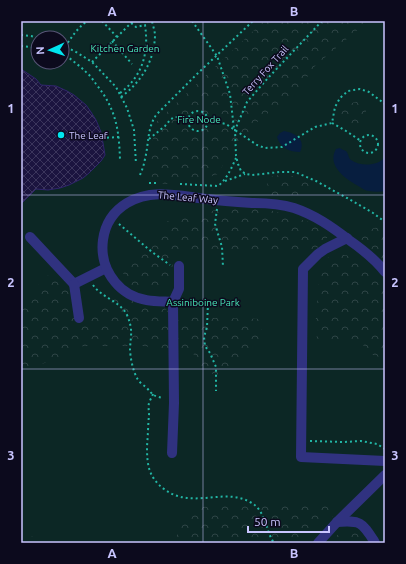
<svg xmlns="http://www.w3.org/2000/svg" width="406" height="564" viewBox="0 0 406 564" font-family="Ubuntu,sans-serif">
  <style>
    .green { fill: #0c2725; fill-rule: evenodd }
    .forest { fill: url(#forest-crowns) }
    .water { fill: #071e3f }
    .building { fill: url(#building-cross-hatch); stroke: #2f246d }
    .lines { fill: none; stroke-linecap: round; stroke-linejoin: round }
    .path { stroke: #22b6a5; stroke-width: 2; stroke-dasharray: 2 3; stroke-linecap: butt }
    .minor { stroke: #303280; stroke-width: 10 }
    .grid { fill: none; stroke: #c9c5ff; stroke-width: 1; stroke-opacity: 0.55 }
    .poi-dot { fill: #00e5f0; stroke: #0c0a1d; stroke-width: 1.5 }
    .labels { text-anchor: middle; stroke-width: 3; stroke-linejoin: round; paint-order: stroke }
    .park-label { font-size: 10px; fill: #48e8b8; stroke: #0c0a1d }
    .street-label { font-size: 10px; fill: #c9c5ff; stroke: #0c0a1d }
    .poi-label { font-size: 10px; fill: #c9c5ff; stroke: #0c0a1d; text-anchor: start }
    .neatline { fill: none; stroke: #c9c5ff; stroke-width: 1.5 }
    .grid-label { font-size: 13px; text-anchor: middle; font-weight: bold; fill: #c9c5ff }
  </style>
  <defs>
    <pattern id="forest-crowns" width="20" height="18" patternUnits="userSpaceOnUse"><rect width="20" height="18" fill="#0c2725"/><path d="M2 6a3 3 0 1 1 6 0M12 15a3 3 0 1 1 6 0" fill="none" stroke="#2e4546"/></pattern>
    <pattern id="building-cross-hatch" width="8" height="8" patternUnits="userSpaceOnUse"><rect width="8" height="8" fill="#1b143f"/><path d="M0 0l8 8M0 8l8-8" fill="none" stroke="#3b355c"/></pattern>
  </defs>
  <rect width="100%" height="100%" fill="#0c0a1d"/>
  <!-- green -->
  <path class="green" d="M21,21h364v522h-364zM38,38h24v24h-24z"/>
  <!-- forest -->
  <g class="forest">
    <path d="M264,21h104l-53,45 -15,21 -44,36 -30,36 -8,15 -15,5 -38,5 -10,-2 -5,-8 3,-35 3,-17z"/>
    <path d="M361,100l5,5v9l-8,13 -9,1 -11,-6v-13l11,-5z"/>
    <path d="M283,174l18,4 9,5 -1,10h-9l-6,8 -17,-2 -11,-3 2,-9 -2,-7 4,-3z"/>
    <path d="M227,206l43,4 39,12 17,9 2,5 -4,6 -13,11 -137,-3 -3,34 -18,8 -21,-6 -9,-13 8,-15 14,-6 12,-12 9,-18 14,-7 14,2z"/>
    <path d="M380,226h5v39l-24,-25 5,-9z"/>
    <path d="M334,253l16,3 17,10 18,27v66l-12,-4 -12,-12 -18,-3 -14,4 -11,-3 -3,-11 4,-52 6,-18z"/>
    <path d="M57,275l12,18 5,26 22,-6 24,-21 43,14 10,11 89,2 -1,19 -22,22 -22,15 -15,-4 -9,-18 -8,-4 -23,4 -16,-7h-63l-25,13 -37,11v-71l5,3 19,-26z"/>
    <path d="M329,501l11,9 -38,33h-125v-21l20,-15z"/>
    <path d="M347,530l16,6 1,7h-34l4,-6z"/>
    <path d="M25,535l35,8h-39v-7z"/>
  </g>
  <!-- water -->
  <g class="water">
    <path d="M284,131c11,2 22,8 16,21 -10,0 -20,-4 -23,-15l3,-4z"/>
    <path d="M340,148c1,1 6,3 6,3 3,3 2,7 5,9 10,7 27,6 34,-3v34c-5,1 -11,1 -16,0 -3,0 -6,-2 -9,-4 -13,-7 -34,-21 -24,-38z"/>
  </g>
  <!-- building -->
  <path class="building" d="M21,69l15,10 5,6 15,1 11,5 7,4 12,10 5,7 5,8 5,12 2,11 2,12 -4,6 -12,12 -6,5 -14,7 -9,3 -12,2 -12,-1 -15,15z"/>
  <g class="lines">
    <!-- path -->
    <g class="path">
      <path d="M102,21l15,16"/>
      <path d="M192,21l25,35 13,38 4,35"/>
      <path d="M322,21l-54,57 -21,24 -12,28 1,26 2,8 3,7 5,3 6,1 28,-3h15l21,9 31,17 26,15 12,9"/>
      <path d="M21,35l10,1 8,2"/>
      <path d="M112,41l20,23"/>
      <path d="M62,45l14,7 16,10 24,25 11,21 7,22 2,34"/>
      <path d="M21,46l17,2"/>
      <path d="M62,51c8,-11 14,-22 25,-30"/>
      <path d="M62,52c8,7 17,13 24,20 4,3 7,8 10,12 20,25 23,45 24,76"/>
      <path d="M92,62l41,-41"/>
      <path d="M120,93c23,-17 29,-41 25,-68l-9,2 -5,-4 -1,-2"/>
      <path d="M121,97c20,-15 33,-35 34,-61 0,-5 -2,-10 -3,-15"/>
      <circle cx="198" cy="121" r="10"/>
      <path d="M208,120l18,4 31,21 8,3 17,-1 33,-20 17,-4 3,-16 5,-9 8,-7 12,-2 9,3 16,12"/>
      <path d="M332,123l14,8 15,10"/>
      <circle cx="369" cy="144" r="9"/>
      <path d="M102,138l17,-1"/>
      <path d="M149,139l16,-13 6,-7 4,-2 13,1"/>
      <path d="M140,175c2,-5 4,-10 5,-16 4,-16 2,-30 11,-44l40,-40 57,-54"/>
      <path d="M225,181l20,-7"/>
      <path d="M149,183h9"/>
      <path d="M180,184l38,2c9,-7 13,-17 18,-28"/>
      <path d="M217,209l-2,15 7,23 1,20"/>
      <path d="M119,224l33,28 18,13"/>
      <path d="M93,285c9,13 27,16 34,30 6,14 4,20 3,33 0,9 3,23 7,30 2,4 6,7 9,9 7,8 7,9 17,11"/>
      <path d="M208,303l-1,24 -3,10 1,9 5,7 6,14v24"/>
      <path d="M153,394c-1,3 -3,6 -4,9 -1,4 0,8 0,12 -1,10 -1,21 -2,31 0,18 1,31 17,43 28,21 59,-2 86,13 16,8 15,28 24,41"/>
      <path d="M310,441l34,1 17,-1 16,3 8,5"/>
    </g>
    <!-- minor -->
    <g class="minor">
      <path d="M30,237l44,47 32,-16"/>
      <path d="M347,238l-22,11 -7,5 -15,15 -2,188 84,4"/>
      <path d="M74,284l5,34"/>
      <path d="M173,302c-15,-1 -30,0 -44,-8 -5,-3 -10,-7 -14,-12 -20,-24 -16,-62 12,-79 25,-15 52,-7 80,-4 15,2 30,3 45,4 14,0 29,1 42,5 21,7 38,19 55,32 13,9 26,19 36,32"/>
      <path d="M172,453l2,-50 -1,-101 6,-13v-23"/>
      <path d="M337,522c23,-2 25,0 37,19l1,2"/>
      <path d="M318,543l19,-21 48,-47"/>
    </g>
  </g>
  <!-- grid -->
  <path class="grid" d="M203,21v522M21,195h364M21,369h364"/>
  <!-- markers -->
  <circle class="poi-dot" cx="61" cy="135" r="4"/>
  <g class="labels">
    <!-- park labels -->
    <g class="park-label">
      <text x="125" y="52">Kitchen Garden</text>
      <text x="199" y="123">Fire Node</text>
      <text x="203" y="306">Assiniboine Park</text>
    </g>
    <!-- street labels -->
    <g class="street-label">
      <text transform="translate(265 70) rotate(-48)" y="4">Terry Fox Trail</text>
      <text transform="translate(188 197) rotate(5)" y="4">The Leaf Way</text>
    </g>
    <!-- poi labels -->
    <g class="poi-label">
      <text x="69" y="139">The Leaf</text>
    </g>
  </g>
  <!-- border -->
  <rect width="406" height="564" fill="none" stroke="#0c0a1d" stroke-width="44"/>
  <!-- north arrow -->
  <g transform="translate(50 50) rotate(267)"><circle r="19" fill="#0c0a1d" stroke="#585577"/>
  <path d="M0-3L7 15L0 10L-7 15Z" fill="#00e5f0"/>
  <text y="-6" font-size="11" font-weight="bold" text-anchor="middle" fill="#c9c5ff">N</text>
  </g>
  <!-- scale -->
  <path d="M248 526v6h81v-6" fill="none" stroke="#c9c5ff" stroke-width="2"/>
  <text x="254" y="526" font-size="12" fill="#c9c5ff" stroke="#0c0a1d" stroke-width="3" paint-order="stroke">50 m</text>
  <rect x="22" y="22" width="362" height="520" class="neatline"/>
  <g class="grid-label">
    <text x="112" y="16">A</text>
    <text x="294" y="16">B</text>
    <text x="11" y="113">1</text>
    <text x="395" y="113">1</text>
    <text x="11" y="287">2</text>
    <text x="395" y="287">2</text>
    <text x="11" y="460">3</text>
    <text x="395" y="460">3</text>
    <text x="112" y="558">A</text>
    <text x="294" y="558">B</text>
  </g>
</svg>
